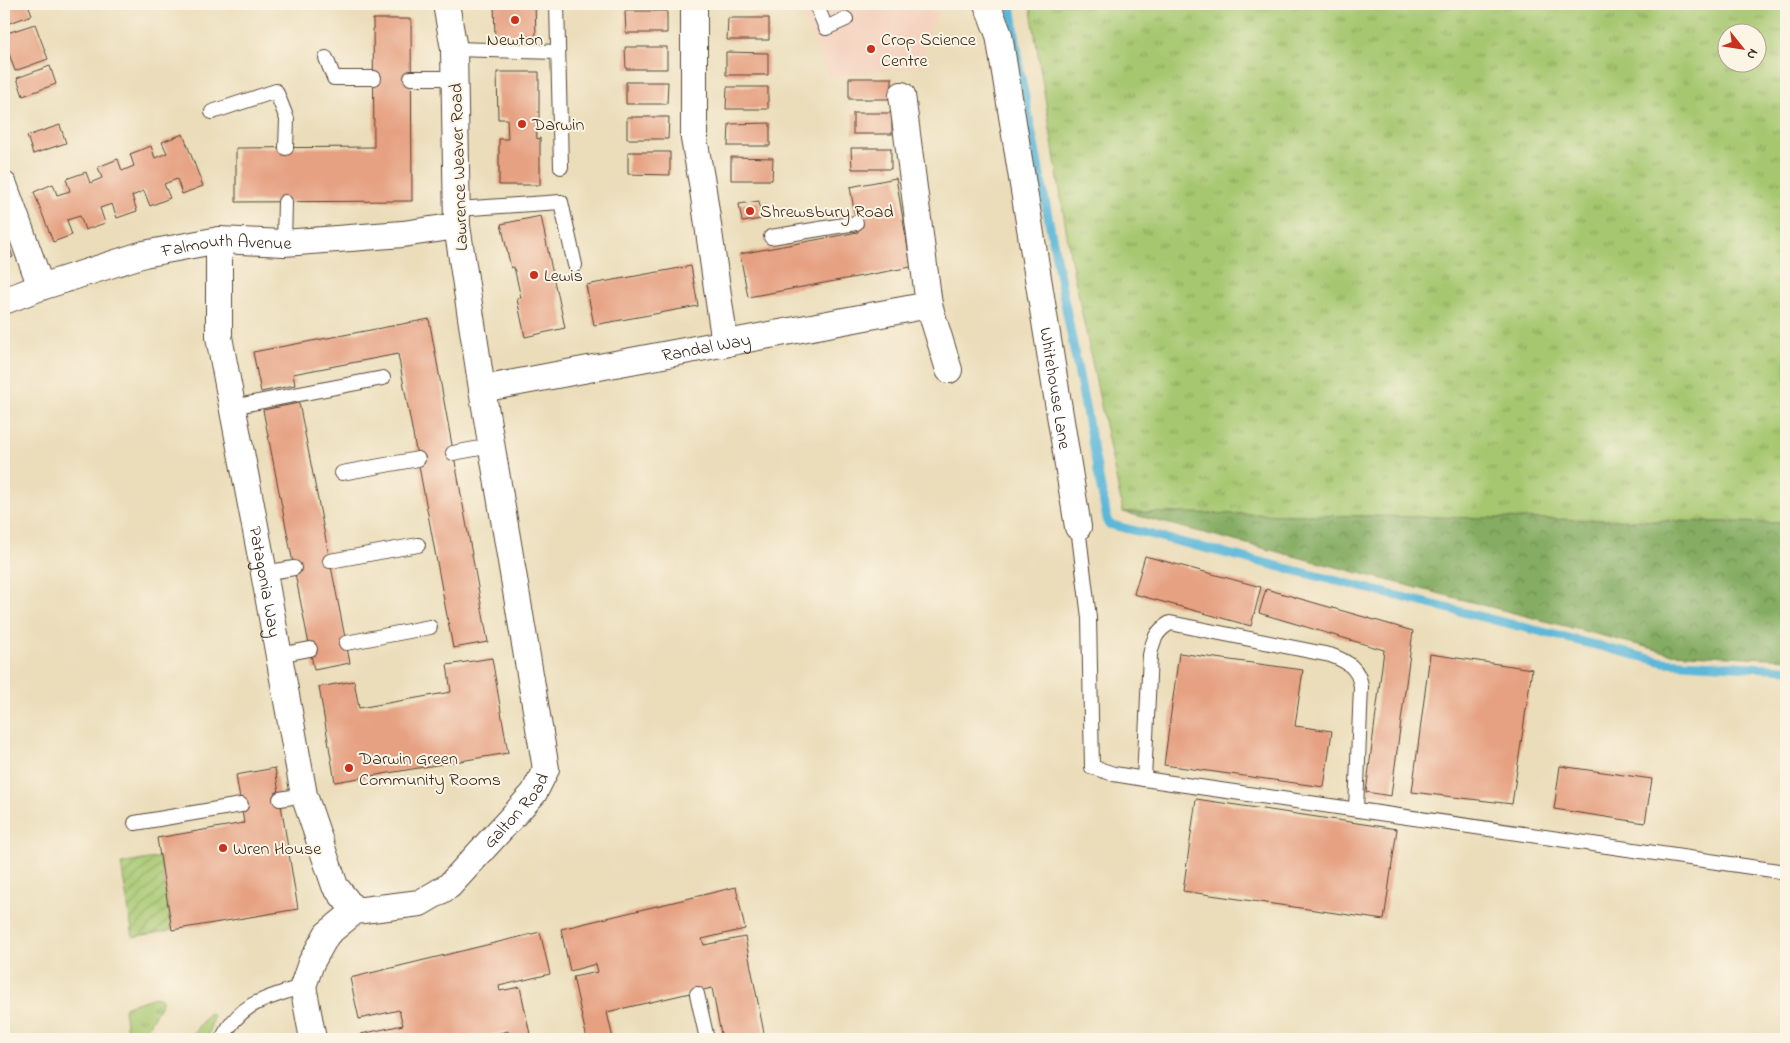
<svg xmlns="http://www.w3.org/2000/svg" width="1790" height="1043" viewBox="0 0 1790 1043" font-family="'Indie Flower',sans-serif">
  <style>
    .built { fill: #f4d3c0 }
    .grass { fill: url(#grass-tufts); stroke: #707847; fill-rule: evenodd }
    .forest { fill: url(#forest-crowns); stroke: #606b40 }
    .garden { fill: url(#garden-furrows); stroke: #707847 }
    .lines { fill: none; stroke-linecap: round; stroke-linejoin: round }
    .stream { stroke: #5bb7d9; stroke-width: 9 }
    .building { fill: #e6a182 }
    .lane-casing { stroke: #554535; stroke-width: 16 }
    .street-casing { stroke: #554535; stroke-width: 28 }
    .lane { stroke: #fff; stroke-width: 14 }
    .street { stroke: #fff; stroke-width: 26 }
    .poi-dot { fill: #c8321e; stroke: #fcf5e5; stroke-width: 2 }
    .labels { text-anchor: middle; stroke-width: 4; stroke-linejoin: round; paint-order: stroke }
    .poi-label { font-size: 18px; fill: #3b2a1e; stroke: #fcf5e5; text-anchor: start }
    .street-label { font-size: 18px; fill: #3b2a1e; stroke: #fcf5e5 }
  </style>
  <defs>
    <pattern id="grass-tufts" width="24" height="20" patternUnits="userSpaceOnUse" patternTransform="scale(1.25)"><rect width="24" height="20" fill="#a6c770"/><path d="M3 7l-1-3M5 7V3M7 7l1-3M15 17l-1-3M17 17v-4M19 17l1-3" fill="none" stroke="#88a25b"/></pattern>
    <pattern id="forest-crowns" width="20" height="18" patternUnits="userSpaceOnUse" patternTransform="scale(1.25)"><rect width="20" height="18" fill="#84ac62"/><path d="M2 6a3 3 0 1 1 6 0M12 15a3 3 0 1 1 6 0" fill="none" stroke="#6d8c50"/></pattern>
    <pattern id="garden-furrows" width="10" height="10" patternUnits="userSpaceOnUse" patternTransform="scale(1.25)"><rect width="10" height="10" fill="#a6c770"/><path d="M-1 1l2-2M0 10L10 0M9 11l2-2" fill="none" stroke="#88a25b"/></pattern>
  </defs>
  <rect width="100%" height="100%" fill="#fcf5e5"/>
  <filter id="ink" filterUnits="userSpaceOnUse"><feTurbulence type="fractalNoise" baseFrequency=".02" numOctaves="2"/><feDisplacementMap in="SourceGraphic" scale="10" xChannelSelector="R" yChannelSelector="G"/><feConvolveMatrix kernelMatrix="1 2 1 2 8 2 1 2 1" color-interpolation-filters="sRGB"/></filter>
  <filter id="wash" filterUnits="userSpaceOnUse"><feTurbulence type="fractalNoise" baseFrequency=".0096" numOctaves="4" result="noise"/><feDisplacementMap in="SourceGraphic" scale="20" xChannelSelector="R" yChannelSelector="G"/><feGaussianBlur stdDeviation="1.12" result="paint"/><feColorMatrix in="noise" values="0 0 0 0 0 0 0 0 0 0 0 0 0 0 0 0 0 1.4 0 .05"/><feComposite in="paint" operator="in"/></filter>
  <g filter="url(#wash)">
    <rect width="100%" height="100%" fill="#ebddba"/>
    <!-- built -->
    <path class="built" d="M798,4h145l-13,27 -8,35 -93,11z"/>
    <!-- grass -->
    <g class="grass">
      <path d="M1030,4h756v519l-663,-11 -52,-252zM1728,32h30v30h-30z"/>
      <path d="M156,997l6,2v3l-21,37h-13l-4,-30 2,-3z"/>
      <path d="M211,1013l2,3 -5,23h-19l19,-25z"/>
    </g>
    <!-- forest -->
    <path class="forest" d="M1123,512l663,11v136l-117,-6z"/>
    <!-- garden -->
    <path class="garden" d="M160,857l12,73 -39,7 -12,-73z"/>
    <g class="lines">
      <!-- stream -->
      <path class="stream" d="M1011,4l9,68 88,452 555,138 123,7"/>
    </g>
    <g id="blocks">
      <!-- building -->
      <g class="building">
        <path d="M4,4h24l4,11 -28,10z"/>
        <path d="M494,4h41l1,32 -41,2z"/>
        <rect x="725" y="4" width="42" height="3"/>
        <path d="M625,11h42v22h-41z"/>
        <path d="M728,18h41v22h-42z"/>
        <path d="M373,19h38l1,182 -176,1v-54l138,-1z"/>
        <path d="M35,24l13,35 -33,12 -11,-32v-5z"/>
        <path d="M625,47h42v22h-41z"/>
        <path d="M726,52l42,1v22h-42z"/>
        <path d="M50,66l6,18 -33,12 -6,-18z"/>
        <path d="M497,72h42v47h-3l1,20 3,-1v47h-41v-46h9l-1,-20h-9z"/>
        <rect x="849" y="78" width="43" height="21"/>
        <path d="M626,82h42l-1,22h-41z"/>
        <path d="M727,87h41v22h-42z"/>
        <rect x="853" y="113" width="39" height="21"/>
        <path d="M627,117h42l-1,22h-41z"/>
        <path d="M770,123v23h-42l1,-22z"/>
        <path d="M60,125l6,18 -33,11 -6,-18z"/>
        <path d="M183,134l20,52 -21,8 -5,-15 -13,5 6,14 -20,8 -6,-15 -12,5 5,15 -20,7 -5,-14 -12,4 5,15 -20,7 -5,-14 -13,4 5,15 -19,7 -19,-50 19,-8 4,11 13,-4 -4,-12 20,-7 4,11 12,-5 -4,-11 20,-8 4,12 12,-5 -4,-12 21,-8 4,12 12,-5 -5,-11z"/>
        <path d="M851,148h40v21h-39z"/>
        <path d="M628,152h42v23l-42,-1z"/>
        <path d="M731,157l42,1 -1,22h-41z"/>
        <path d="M896,178l15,89 -163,30 -8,-43 118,-22 -8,-45z"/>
        <path d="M759,201l2,18 -19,3 -3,-18z"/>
        <path d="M541,216l15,74h1l8,38 -40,9 -8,-38 4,-1 -7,-31 -3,1 -10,-44z"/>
        <path d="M4,234l9,23 -9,4z"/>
        <path d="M691,266l7,40 -104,19 -8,-40z"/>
        <path d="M429,319l59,323 -35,6 -55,-294 -105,20 2,11 -34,7 -8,-40z"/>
        <path d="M299,403l51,260 -36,7 -51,-260z"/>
        <path d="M1145,556l116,31 -10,39 -117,-32z"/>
        <path d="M1266,589l147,42 -22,165 -25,-4 18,-142 -125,-37z"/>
        <path d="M1179,653l124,17 -8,56 37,5 -8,56 -160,-22z"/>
        <path d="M1430,654l102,15 -20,135 -100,-12z"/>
        <path d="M492,658l16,95 -173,29 -16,-95 35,-6 5,27 92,-16 -4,-27z"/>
        <path d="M1560,766l92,13 -7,44 -91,-14z"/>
        <path d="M275,768l23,141 -126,21 -15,-92 87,-15 -8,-48z"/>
        <path d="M1196,799l201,30 -13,91 -201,-29z"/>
        <path d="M736,887l9,42 -43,10 2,6 41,-8 20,101 -43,1 -10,-51 -105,24 6,27h-26l-14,-62 25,-5 -2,-8 -26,7 -9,-42z"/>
        <path d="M540,932l10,42 -51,12 1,5 20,-4 11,52h-21l-2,-8 -35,8h-111l-1,-5 42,-9 -4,-15 -40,9 -9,-41z"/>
      </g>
    </g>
  </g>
  <g filter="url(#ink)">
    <use href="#blocks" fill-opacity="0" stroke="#554535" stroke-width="1"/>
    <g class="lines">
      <defs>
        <g id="lane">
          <path d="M557,4l4,163"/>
          <path d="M816,4l10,24 20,-9"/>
          <path d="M454,49l104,3"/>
          <path d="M326,58l8,20h40"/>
          <path d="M411,78h43"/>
          <path d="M212,112l64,-21 11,28 -1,29"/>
          <path d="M457,209l104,-7 14,63"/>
          <path d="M771,237l85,-14"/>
          <path d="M284,243l1,-41"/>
          <path d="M232,407l151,-29"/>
          <path d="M453,453l38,-7"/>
          <path d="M342,473l76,-14"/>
          <path d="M1078,527l11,91 3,149 22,7 30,5 642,93"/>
          <path d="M330,561l88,-16"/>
          <path d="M264,573l30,-5"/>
          <path d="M346,643l84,-16"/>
          <path d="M279,655l31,-6"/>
          <path d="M1144,779l6,-124c3,-15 6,-24 20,-32l160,32c17,6 29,13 31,32l-5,122"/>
          <path d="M280,799l24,-4"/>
          <path d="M135,823l106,-18"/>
          <path d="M697,994l10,45"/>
          <path d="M222,1039c19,-38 44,-40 81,-53"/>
        </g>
        <g id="street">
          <path d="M694,4v135l8,44 23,161"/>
          <path id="s1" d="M987,4l12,31 79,492"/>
          <path d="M902,95l27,210 20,65"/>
          <path d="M4,185l37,102"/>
          <path id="s2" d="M219,240v97l45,236 40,222 31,91 20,25"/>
          <path id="s3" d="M4,301l37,-14 103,-33 75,-14 65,3 119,-9 54,-8"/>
          <path id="s4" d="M482,389l447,-84"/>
          <path id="s5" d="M313,1039l-10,-53 8,-23 16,-29 28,-23 65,-8 29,-17 85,-93 12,-24 -64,-380 -25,-163 -3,-177 -8,-45"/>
        </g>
      </defs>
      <!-- lane casing -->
      <use href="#lane" class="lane-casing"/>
      <!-- street casing -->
      <use href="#street" class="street-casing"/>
      <!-- lane -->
      <use href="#lane" class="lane"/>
      <!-- street -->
      <use href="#street" class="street"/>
    </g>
  </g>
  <!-- markers -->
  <g class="poi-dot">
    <circle cx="515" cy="20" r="5"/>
    <circle cx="871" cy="49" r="5"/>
    <circle cx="522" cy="124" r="5"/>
    <circle cx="750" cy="211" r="5"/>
    <circle cx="534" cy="275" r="5"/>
    <circle cx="349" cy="768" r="5"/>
    <circle cx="223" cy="848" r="5"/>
  </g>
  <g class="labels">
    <!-- poi labels -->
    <g class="poi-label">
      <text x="515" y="45" text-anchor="middle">Newton</text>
      <text x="881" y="45">Crop Science<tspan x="881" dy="21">Centre</tspan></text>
      <text x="532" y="130">Darwin</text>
      <text x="760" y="217">Shrewsbury Road</text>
      <text x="544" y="281">Lewis</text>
      <text x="359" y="764">Darwin Green<tspan x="359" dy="21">Community Rooms</tspan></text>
      <text x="233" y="854">Wren House</text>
    </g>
    <!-- street labels -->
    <g class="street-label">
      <text transform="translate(458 167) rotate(-92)" y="6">Lawrence Weaver Road</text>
      <text dy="6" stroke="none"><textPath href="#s3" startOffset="231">Falmouth Avenue</textPath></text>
      <text dy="6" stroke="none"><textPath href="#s4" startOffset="228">Randal Way</textPath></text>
      <text dy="6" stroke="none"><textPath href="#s1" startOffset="391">Whitehouse Lane</textPath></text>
      <text dy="6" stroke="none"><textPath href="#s2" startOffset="346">Patagonia Way</textPath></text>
      <text dy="6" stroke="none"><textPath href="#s5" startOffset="348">Galton Road</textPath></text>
    </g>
  </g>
  <!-- margin -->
  <rect width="1790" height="1043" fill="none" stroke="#fcf5e5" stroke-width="20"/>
  <!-- north arrow -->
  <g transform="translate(1742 48) rotate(120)"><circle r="24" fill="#fcf5e5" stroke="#afa495"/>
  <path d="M0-4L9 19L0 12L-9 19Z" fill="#c8321e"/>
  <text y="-8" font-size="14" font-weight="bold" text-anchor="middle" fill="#3b2a1e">N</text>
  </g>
</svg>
